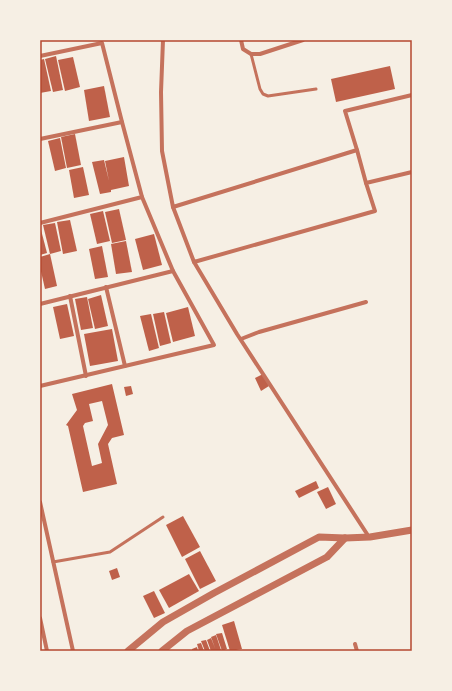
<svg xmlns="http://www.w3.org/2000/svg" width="452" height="691" viewBox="0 0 452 691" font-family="'Source Serif 4',serif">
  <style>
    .building { fill: #bf614a; fill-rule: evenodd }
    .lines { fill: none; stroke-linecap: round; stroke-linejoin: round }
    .service { stroke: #c5725c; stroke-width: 3 }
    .minor { stroke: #c5725c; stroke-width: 4 }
    .tertiary { stroke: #c5725c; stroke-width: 7 }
    .neatline { fill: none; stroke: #b5482f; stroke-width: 1.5 }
  </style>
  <rect width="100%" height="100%" fill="#f6efe4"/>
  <!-- building -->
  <g class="building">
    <path d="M56,56l7,34 -10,2 -8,-33z"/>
    <path d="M73,57l7,30 -15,4 -7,-31z"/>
    <path d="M44,59l7,32 -11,2v-33z"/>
    <path d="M390,66l5,23 -59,13 -5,-23z"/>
    <path d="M104,86l6,31 -21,4 -5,-31z"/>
    <path d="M75,134l6,31 -14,3 -6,-31z"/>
    <path d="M60,138l6,30 -11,3 -7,-30z"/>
    <path d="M124,157l5,29 -18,4v2l-11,2 -8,-32 12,-2 5,21 -4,-20z"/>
    <path d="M83,167l6,28 -15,3 -5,-28z"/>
    <path d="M119,209l7,31 -14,3 -7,-31z"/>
    <path d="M103,211l7,30 -13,3 -7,-30z"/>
    <path d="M70,220l7,31 -14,3 -6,-32z"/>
    <path d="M55,223l6,28 -11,3 -7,-29z"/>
    <path d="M40,226l7,27 -7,2z"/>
    <path d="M154,234l8,31 -19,5 -8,-31z"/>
    <path d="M126,241l6,31 -16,2 -5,-30z"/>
    <path d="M102,246l6,31 -13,2 -6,-30z"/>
    <path d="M50,254l7,32 -12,3 -5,-22v-10z"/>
    <path d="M101,295l7,31 -13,3 -7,-30z"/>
    <path d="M87,297l6,31 -12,2 -6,-31z"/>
    <path d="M67,304l7,32 -14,3 -7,-32z"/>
    <path d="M188,307l7,29 -22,6 -7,-29z"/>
    <path d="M164,312l7,31 -11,3 -7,-32z"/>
    <path d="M151,314l8,34 -10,3 -9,-35z"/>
    <path d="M112,329l6,32 -28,5 -6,-32z"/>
    <path d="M263,374l6,12 -8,5 -6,-13z"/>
    <path d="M112,384l12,51 -12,3 -4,6 9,40 -34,8 -15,-66 -2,-1 11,-15 -5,-16zM102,401l6,24 -10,19 4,19 -10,3 -9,-40 2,-3 8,-2 -4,-17z"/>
    <path d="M131,386l2,8 -7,2 -2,-9z"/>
    <path d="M316,481l3,7 -20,10 -4,-7z"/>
    <path d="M328,487l8,17 -10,5 -9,-17z"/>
    <path d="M183,516l17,31 -18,10 -16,-32z"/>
    <path d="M200,551l16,30 -16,8 -15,-30z"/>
    <path d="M117,568l3,9 -8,3 -3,-9z"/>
    <path d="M189,574l10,17 -30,17 -10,-18z"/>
    <path d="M154,591l11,22 -11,5 -11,-22z"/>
    <path d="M234,621l8,28 -12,2 -8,-26z"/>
    <path d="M222,633l5,16 -5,2 -6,-17z"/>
    <path d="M216,635l5,15 -10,1 -4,-11 4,-2 4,10 -4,-11z"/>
    <path d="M206,640l4,11h-5l-4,-10z"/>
    <path d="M201,643l3,8h-5l-2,-7z"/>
    <path d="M197,647l1,4h-6v-2z"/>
  </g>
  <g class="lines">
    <!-- service -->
    <g class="service">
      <path d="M251,54l9,35 3,5 5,2 48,-7"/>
      <path d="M53,562l57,-10 53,-35"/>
    </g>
    <!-- minor -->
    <g class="minor">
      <path d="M163,40l-2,52 1,59 11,56 184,-57 -12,-39 67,-16"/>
      <path d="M241,40l2,9 8,5h9l43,-14"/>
      <path d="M40,56l62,-13 20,79"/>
      <path d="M40,139l82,-17 20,75 -102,26"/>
      <path d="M357,150l9,33"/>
      <path d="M142,197l31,74"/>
      <path d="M173,207l21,55 181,-51 -9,-28 46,-11"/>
      <path d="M194,262l43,72 132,203"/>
      <path d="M106,287l19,79"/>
      <path d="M70,296l16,80"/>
      <path d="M40,304l133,-33 41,74 -174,41"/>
      <path d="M241,339l18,-7 107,-30"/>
      <path d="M40,502l33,149"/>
      <path d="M40,618l7,33"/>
      <path d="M355,644l2,7"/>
    </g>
    <!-- tertiary -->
    <g class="tertiary">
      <path d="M128,651l35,-29 51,-29 105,-56 26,1 25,-1 42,-7"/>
      <path d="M162,651l25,-20 140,-74 18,-19"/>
    </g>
  </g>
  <!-- border -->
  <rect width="452" height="691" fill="none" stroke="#f6efe4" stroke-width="82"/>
  <rect x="41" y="41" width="370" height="609" class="neatline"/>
</svg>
